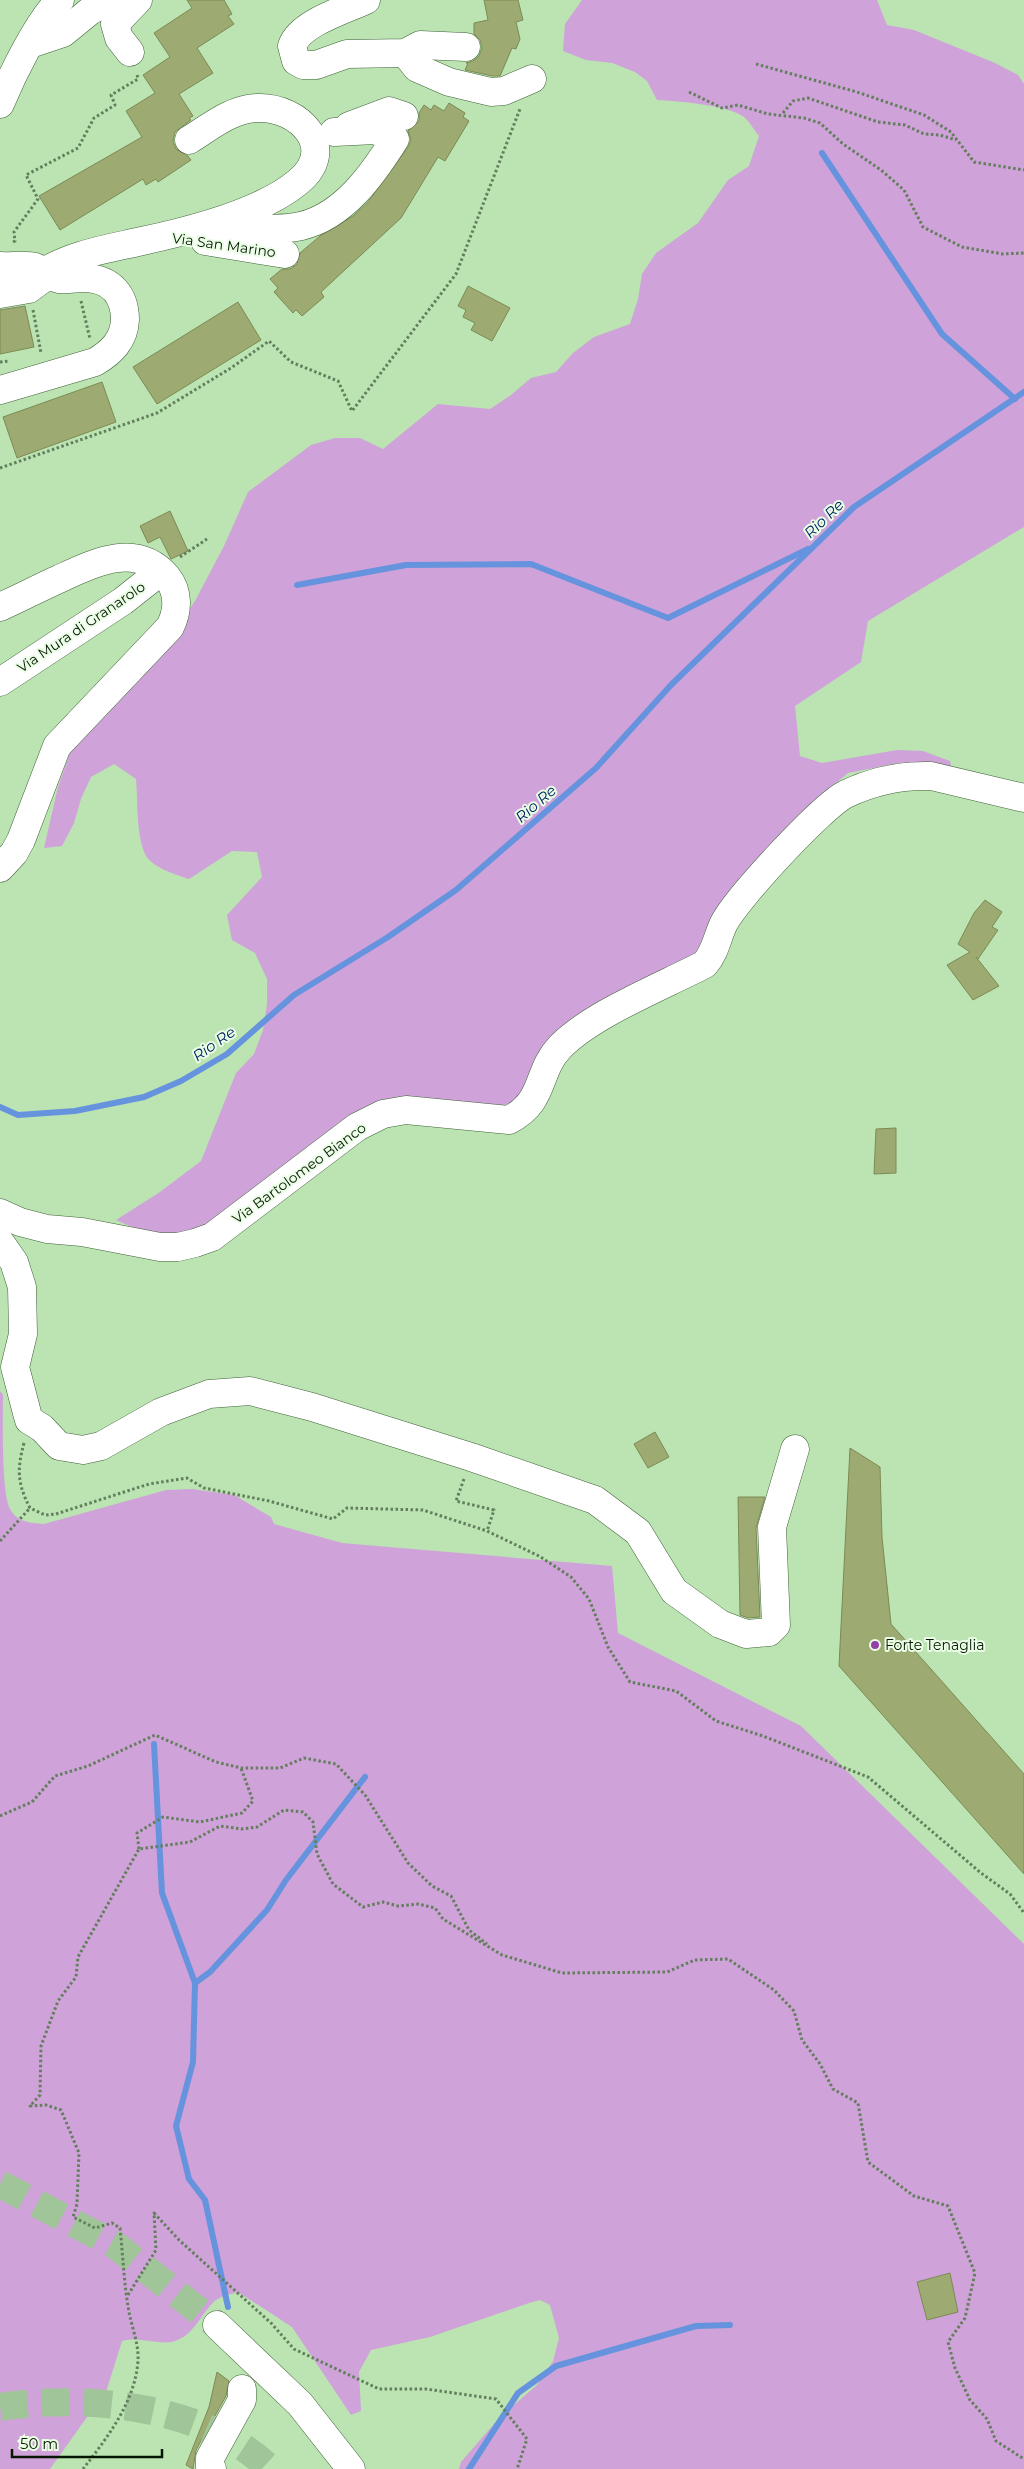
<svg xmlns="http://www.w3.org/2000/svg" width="1024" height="2469" viewBox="0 0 1024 2469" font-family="Montserrat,sans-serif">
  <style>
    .green { fill: #cfa2d9 }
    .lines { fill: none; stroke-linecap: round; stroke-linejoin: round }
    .stream { stroke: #6693dd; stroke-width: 6 }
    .building { fill: #9dab73; stroke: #7c8a53 }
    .highway-tunnel { stroke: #a0c598; stroke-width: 28; stroke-dasharray: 28 14; stroke-linecap: butt }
    .minor-casing { stroke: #3f6237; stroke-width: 29 }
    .highway-casing { stroke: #3f6237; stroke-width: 29 }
    .path { stroke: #637e5d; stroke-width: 3; stroke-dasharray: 2.5 2.5; stroke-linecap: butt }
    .minor { stroke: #fff; stroke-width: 28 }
    .highway { stroke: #fff; stroke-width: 28 }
    .poi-dot { fill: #953da9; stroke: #eafee5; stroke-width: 2 }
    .labels { text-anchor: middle; stroke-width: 4; stroke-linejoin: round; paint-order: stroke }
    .street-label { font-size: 14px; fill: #071505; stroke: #eafee5 }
    .poi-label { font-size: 14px; fill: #071505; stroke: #eafee5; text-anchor: start }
    .water-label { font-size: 15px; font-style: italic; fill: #002363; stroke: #eafee5 }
  </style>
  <rect width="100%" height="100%" fill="#bbe4b2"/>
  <!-- green -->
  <g class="green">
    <path d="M582,0h295l10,25 27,5 81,33 23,12 6,9v443l-156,94 -7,41 -66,44 5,50 22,7 75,-13 26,1 27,10 3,14 -55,-12 -50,10 -23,19 -126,164 -128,70 -55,76 -23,6 -80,-11 -211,134 -50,5 -36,-16 44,-28 41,-31 35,-88 18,-19 9,-24 4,-26v-25l-12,-26 -23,-13 -5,-25 35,-38 -5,-25 -25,-1 -43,28c-13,-4 -38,-12 -44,-25 -9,-21 -7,-52 -9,-75l-22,-15 -23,13 -10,22 -7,24 -12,23 -18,2 14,-61 13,-37 82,-88 42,-61 29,-55 24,-54 63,-47 24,-7h25l23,11 55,-45 52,5 21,-14 20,-17 25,-6 17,-19 21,-16 36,-13 8,-25 4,-25 14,-21 42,-30 30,-43 21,-14 10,-30c-5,-6 -9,-14 -15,-19 -17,-12 -65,-16 -87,-17l-10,-19 -12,-9 -23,-9 -26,-3 -23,-9 2,-27z"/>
    <path d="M0,1391l3,4c0,23 -2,97 7,114 7,13 20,14 34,15l122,-34 26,-1 42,6 37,22 3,7 68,19 270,23 6,67 183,93 223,218v525h-565l2,-7 39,-45 37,-32 16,-24 6,-23 -9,-33 -10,-5 -11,3 -99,34 -59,13 -12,22 2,39 -10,4 -59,-88 -54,-35c-6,2 -16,4 -22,8 -15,12 -20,34 -41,41 -16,5 -34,-5 -53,0l-15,48 -57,80h-50z"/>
  </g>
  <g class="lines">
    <!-- stream -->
    <g class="stream">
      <path d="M822,153l120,181 73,65"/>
      <path d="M297,585l109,-20 125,-1 137,54 140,-69"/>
      <path d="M0,1107l18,8 57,-4 69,-14 37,-16 46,-27 67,-59 94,-58 68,-47 140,-122 75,-83 183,-178 170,-115"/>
      <path d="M154,1744l8,149 33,90"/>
      <path d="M228,2307l-23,-107 -16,-21 -13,-53 17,-64 2,-79 15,-11 57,-62 19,-30 79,-103"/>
      <path d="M469,2469l49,-76 38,-27 140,-40 34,-1"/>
    </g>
  </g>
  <!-- building -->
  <g class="building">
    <path d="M187,0h37l8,14 -4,2 6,8 -37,24 16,25 -34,21 14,22 -4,2 2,2 -16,12 -2,9 3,8 11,6 4,5 -33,22 -2,-3 -10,6 -3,-6 -83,51 -21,-34 103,-59 -16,-26 29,-18 -12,-18 27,-18 -16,-24 38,-25z"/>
    <path d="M484,0h34l5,20 -7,2 4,17 -4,10 -4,-1 -12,28h-8l-27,-6 3,-7h-2l7,-2 6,-5 3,-8 -2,-8 -6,-6v-11l14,-3z"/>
    <path d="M449,103l16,10 -2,4 6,4 -24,40 -7,-4 -37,61 -80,74 3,5 -22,19 -6,-6 -3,3 -19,-21 4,-4 -8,-9 12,-10h8l7,-5 3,-11 20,-17 33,-20 15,-14 40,-55 3,-7 -3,-9 11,-10v-8l5,-8 7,5 3,-5 10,6z"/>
    <path d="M468,286l42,22 -18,33 -21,-11 4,-7 -12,-6 3,-7 -8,-4z"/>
    <path d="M238,302l23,38 -104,64 -24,-37z"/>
    <path d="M25,306l9,41 -34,7v-44z"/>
    <path d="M102,382l14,40 -99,36 -14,-41z"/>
    <path d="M170,511l18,40 -17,8 -11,-22 -12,6 -8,-17z"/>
    <path d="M985,900l17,12 -10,15 6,3 -20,29 -2,-2 23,29 -26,14 -26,-35 23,-13 -12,-8 16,-31z"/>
    <path d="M896,1128v45l-22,1 2,-45z"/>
    <path d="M655,1432l14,25 -21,11 -14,-24z"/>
    <path d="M850,1448l30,19 2,70 9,87 133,150v100l-185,-208z"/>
    <path d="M738,1497h27l-9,31 4,89 -12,1 -8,-3z"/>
    <path d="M950,2273l8,39 -31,8 -10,-38z"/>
    <path d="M217,2372l12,9 -3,15 -30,54 -3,19 -7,-4 23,-58z"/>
  </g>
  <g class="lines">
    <!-- highway-tunnel -->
    <g class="highway-tunnel">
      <path d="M0,2184l115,61 102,80"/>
      <path d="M0,2407c86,-13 205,-2 270,62"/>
    </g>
    <defs>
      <g id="minor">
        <path d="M366,0c-22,10 -66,23 -74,46l4,15 7,4h13l31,-11 58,-1 15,-8 46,2"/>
        <path d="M30,44l33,-11 27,-22 18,-11"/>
        <path d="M130,52l-11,-14 -4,-14 23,-24"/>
        <path d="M405,53l12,15 32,14 42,10 13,-1 28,-12"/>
        <path d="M0,104c12,-29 38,-83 60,-104"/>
        <path d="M349,126l40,-15 15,5"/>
        <path d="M217,225c26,1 58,7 84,1 43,-10 72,-52 94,-87l-20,-9 -41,2"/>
        <path d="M205,241l80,13"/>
        <path d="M0,266c10,1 25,-2 35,1 8,3 12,9 24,12 8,1 18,-1 27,-1 25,1 39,17 39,42 -1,20 -13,32 -30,42l-95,28"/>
        <path d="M0,294l29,-5 12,-9 1,-7c30,-19 65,-24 100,-32 47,-10 119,-28 156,-59 41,-33 2,-76 -41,-74 -26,1 -47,19 -68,32"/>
        <path d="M0,607c20,-9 39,-19 59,-28 35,-16 77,-38 108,-2 12,15 11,34 3,50l-113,119 -36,94 -7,13 -14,15"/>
        <path d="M0,682l123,-81 38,-30"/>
        <path d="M0,1213l20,9 27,7 35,3 78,15h18l17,-4 17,-6 145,-110 26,-13 23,-4 103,10c37,-19 27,-48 51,-73 32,-33 103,-61 145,-83 11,-13 12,-27 19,-41 13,-25 98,-117 122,-129 27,-13 56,-19 85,-18l93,22"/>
        <path d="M0,1242l14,20 8,25 1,47 -8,33 12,46 2,7 13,8 17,18 24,4 18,-4 60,-34 48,-18 41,-3 62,16 159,50 124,43 43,32 36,59 46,33 26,10 23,-2 7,-7 -4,-98 23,-78"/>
        <path d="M212,2469l-2,-2v-9l32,-58v-11"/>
      </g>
      <path id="highway" d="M217,2325l83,79 51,65"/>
    </defs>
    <!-- minor casing -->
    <use href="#minor" class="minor-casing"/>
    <!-- highway casing -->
    <use href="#highway" class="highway-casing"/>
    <!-- path -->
    <g class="path">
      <path d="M756,64l101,28 67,23 27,17 23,30 50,8"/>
      <path d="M689,92l33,16 16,-3 30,9 36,4 16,5 23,21 38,26 23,20 19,37 39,20 41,7 21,-1"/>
      <path d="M783,113l10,-12 15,-3 70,24 27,3 19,9 16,1 16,5"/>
      <path d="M13,242l2,-1 -1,-9 24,-33 -12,-24 52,-27 16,-30 21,-13 -4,-10 27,-16 -1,-5"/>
      <path d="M81,301l9,38"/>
      <path d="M33,310l8,43"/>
      <path d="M0,362l9,-1"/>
      <path d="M0,468l157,-55 74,-45 38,-27 22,21 47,19 14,30 104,-137 64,-165"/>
      <path d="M180,557l27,-18"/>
      <path d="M24,1443c-7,26 -7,40 6,65l15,7 11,-1 93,-30 38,-6 17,10 65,13 64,18 14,-11 76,2 64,21 52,25 32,21 18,22 19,48 22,35 46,9 40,30 47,15 105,41 113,96 29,21 14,19"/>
      <path d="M464,1479l-8,22 38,9 -7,21"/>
      <path d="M0,1541l30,-33"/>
      <path d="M0,1816l32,-14 23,-26 33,-10 67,-31 61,27 25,6h39l24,-10 32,6 29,31 43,68 24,23 19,10 18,34 18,14"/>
      <path d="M139,1849l-2,-16 26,-16 37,5 42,-9 11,-12 -12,-33"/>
      <path d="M128,2295l28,-45 -2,-37 25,27 92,83 23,26 85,40h47l70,10 31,40 -10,30"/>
      <path d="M83,2469c24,-31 52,-67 55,-108 1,-17 -6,-33 -9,-49 -5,-27 -6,-56 -9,-84l-8,-5 -17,5 -22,-11 4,-13 2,-51 -18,-43 -15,-5 -16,1 10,-11 1,-49 17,-45 18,-24 2,-20 61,-108 51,-7 30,-16 22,3 15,-2 27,-17 19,2 10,10 4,32 16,30 30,23 20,-5 15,4 20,-2 17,4 8,11 59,36 60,18 105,-1 28,-12 33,-1 46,31 20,21 8,29 18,24 13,25 25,14 10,59 46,34 34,10 27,67 -10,45 -17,24 7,26 15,32 17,19 9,22 28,18"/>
    </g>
    <!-- minor -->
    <use href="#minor" class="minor"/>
    <!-- highway -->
    <use href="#highway" class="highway"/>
  </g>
  <!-- markers -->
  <circle class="poi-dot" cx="875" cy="1645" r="5"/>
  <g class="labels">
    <!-- street labels -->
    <g class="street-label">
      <text transform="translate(224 245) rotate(8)" y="5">Via San Marino</text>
      <text transform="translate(81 627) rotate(-34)" y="5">Via Mura di Granarolo</text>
      <text transform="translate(299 1173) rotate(-36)" y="5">Via Bartolomeo Bianco</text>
    </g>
    <!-- poi labels -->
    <g class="poi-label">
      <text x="885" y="1650">Forte Tenaglia</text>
    </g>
    <!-- water labels -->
    <g class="water-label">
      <text transform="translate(824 519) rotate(-44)" y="5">Rio Re</text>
      <text transform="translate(536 804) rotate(-41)" y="5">Rio Re</text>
      <text transform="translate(214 1044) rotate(-35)" y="5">Rio Re</text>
    </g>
  </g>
  <!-- scale -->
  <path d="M12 2449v8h150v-8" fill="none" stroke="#071505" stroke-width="2.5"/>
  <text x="20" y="2449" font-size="15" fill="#071505" stroke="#eafee5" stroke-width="4" paint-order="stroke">50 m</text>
</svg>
